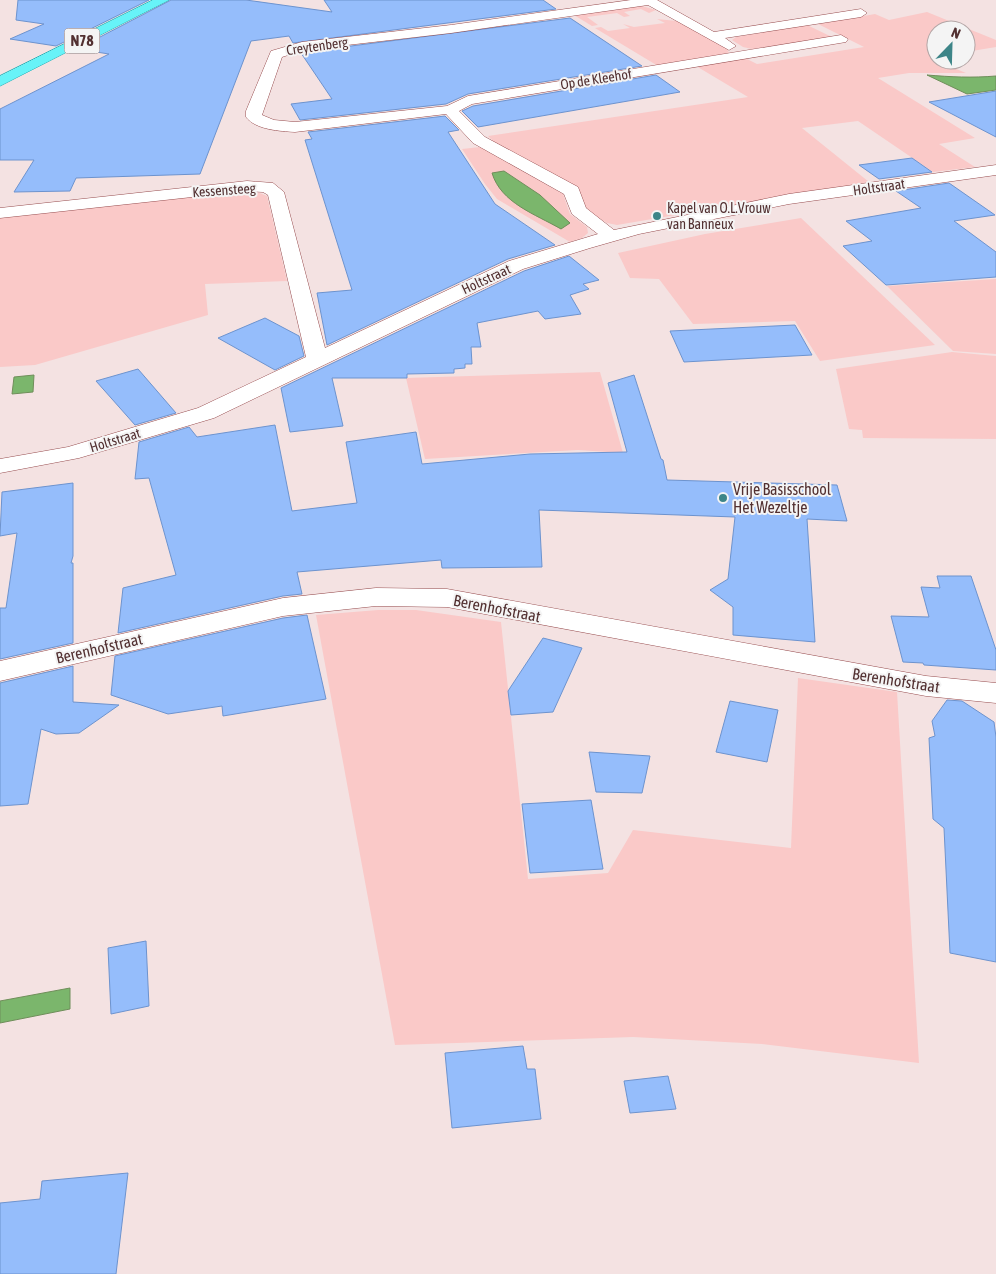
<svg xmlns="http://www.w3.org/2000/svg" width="996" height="1274" viewBox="0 0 996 1274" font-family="'Asap Condensed',sans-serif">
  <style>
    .green { fill: #fac9c8 }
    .water { fill: #7bb66c; stroke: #6f8e5a }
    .building { fill: #95bdfb; stroke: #6d93ce }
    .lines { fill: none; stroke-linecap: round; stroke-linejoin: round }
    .street-casing { stroke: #974d4f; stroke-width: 1 }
    .primary-casing { stroke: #1eaab0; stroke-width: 1 }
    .street { fill: #fff; fill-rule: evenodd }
    .primary { fill: #67f3f8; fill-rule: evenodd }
    .poi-dot { fill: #3d8588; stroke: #f4f4f4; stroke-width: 2 }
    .labels { text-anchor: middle; stroke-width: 4; stroke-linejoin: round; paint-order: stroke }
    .far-street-label { font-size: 14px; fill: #523031; stroke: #f4f4f4 }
    .far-poi-label { font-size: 14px; fill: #523031; stroke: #f4f4f4; text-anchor: start }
    .shield { fill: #f4f4f4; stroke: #836b6c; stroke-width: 1 }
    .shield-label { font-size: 15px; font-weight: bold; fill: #523031 }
    .poi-label { font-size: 16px; fill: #523031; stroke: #f4f4f4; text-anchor: start }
    .street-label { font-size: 16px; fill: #523031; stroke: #f4f4f4 }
  </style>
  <rect width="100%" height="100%" fill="#f4e2e2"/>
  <!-- green -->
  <g class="green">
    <path d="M642,6l14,4 -7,3 -8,-4 -17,3 6,4 -6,1 -7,-4 -30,4 11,8 -6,1 -18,-11z"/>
    <path d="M927,12l69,28v7l-30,5v-22h-30v27l-4,2 34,14h-57l-31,5 97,60 -36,6 36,23 -42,5 -75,-51 -56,7 67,54 -252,43 -10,-2 -19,-11 -9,-21 -84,-48 -7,-7 260,-39 -52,-31 49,-8 12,6 107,-17 -46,-23 57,-10 14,6z"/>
    <path d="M657,19l20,2 50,28 2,4 -71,13 -63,-38 6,-1 7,4 22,-3 -7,-4 11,3 31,-4z"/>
    <path d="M807,25l25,12 -80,12 -9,-2 -11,-7 4,-3z"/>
    <path d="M480,147l83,47 7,20 17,13 1,6 -6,5 -12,4 -73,-43 -12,-15 -23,-35z"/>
    <path d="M250,189l17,7 20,85 -82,3 3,31 -173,50 -35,2v-151z"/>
    <path d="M801,218l134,127 -115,16 -25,-40 -102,3 -34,-45 -29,-1 -12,-25 87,-19z"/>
    <path d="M996,279v75l-43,-3 -66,-65z"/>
    <path d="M952,352l44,4v83l-133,-1 -1,-8 -13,-1 -13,-60z"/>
    <path d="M600,372l23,81 -45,-3 -153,9 -19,-81z"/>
    <path d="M378,610h38l85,12 27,257 80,-6 25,-43 158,18 7,-170 99,14 22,371 -157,-19 -129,-7 -238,8 -79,-430z"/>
  </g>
  <!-- water -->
  <g class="water">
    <path d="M927,75c24,2 45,3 69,1v14l-29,4z"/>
    <path d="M504,171l36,24 30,28 -9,6c-26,-15 -60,-26 -69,-56z"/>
    <path d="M34,375l-1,17 -21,2 2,-17z"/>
    <path d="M70,988v21l-70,14v-22z"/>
  </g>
  <!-- building -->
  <g class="building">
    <path d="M18,0h131l-93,46 -46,-7 34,-15 -28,-4z"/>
    <path d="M171,0h75l86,12 -8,-12h219l13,9 -263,34 -4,-7 -38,5 -51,133 -124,4 -6,13 -56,1 20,-32h-34v-51l109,-55 -32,-5z"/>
    <path d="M570,18l72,48 -174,28 -22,10 -146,16 -9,-16 41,-5 -31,-46 3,-1z"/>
    <path d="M656,75l24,17 -202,35 -16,-16 11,-5z"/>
    <path d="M996,91v46l-67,-35z"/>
    <path d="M445,116l14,14 -11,2 47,72 60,41 -47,14 -181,86 -10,-52 35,-3 -47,-150 7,-1 -4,-7z"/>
    <path d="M912,158l20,14 -53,7 -20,-14z"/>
    <path d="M949,183l46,32 -41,6 42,31v25l-110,8 -43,-39 29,-5 -26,-20 75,-13 -25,-17z"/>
    <path d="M569,256l30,24 -16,4 6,5 -19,6 11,19 -36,5 -7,-8 -61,12 4,24h-10l1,17h-7v4l-11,1v4l-47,1v4h-75l11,48 -53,6 -9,-44 243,-117z"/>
    <path d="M265,318l34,18 5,20 -29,14 -57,-32z"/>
    <path d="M795,325l17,30 -128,7 -14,-31z"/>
    <path d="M138,369l38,44 -41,12 -39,-44z"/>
    <path d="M634,375l27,84 2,1 4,20 170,5 10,36 -40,-2 8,123 -82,-7v-28l-23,-17 18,-11 7,-62 -196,-7 3,57 -100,1 -1,-8 -144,12 5,22 -19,2 -165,37 5,-45 53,-13 -27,-97 -14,1 4,-37 50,-15 8,10 78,-12 17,86 65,-8 -11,-61 70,-10 6,32 108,-10 97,-2 -19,-69z"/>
    <path d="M73,483v73l-2,7h2v80l-73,16v-51h6l11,-75 -17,3 2,-44z"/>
    <path d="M937,576h34l25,74v20l-72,-5 -1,-2 -20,-1 -12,-46 38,1 -8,-30 19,1z"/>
    <path d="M307,615l19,84 -103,17 -1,-10 -54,8 -57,-19 4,-39 168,-38z"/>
    <path d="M543,638l39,10 -29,64 -42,3 -3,-24z"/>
    <path d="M73,666v36l46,3 -40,28 -23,1 -15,-5 -13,75 -28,2v-123z"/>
    <path d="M947,700l15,1 32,21 2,15v225l-46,-9 -6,-125 -11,-9 -4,-81 6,-2 -3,-15z"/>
    <path d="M730,701l48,9 -11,52 -51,-10z"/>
    <path d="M589,752l61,4 -8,37 -46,-1z"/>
    <path d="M591,800l12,69 -73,4 -8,-69z"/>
    <path d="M146,941l3,65 -38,8 -3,-66z"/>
    <path d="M523,1046l4,23h8l6,50 -89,9 -7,-75z"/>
    <path d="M668,1076l8,33 -46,4 -6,-32z"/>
    <path d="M128,1173l-12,101h-116v-71l40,-4 2,-18z"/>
  </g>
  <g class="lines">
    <defs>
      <g id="street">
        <path d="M631,0h26l57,32 147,-23 6,4 -6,4 -136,21 11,8 -7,4 -81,-45 -197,28 -147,17 -22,7 -20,58 12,5 21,2 152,-16 21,-10 373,-61 7,4 -2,3 -374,62 -13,7 26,26 93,50 8,21 28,22 175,-36 207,-29v10l-207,29 -150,30 -49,14 -67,21 -309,149 -135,40 -79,15v-14l68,-12 130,-39 108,-51 -38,-162 -5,-3 -16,-1 -247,27v-10l247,-27 26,2 11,9 41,156 184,-87 89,-27 -26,-20 -8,-20 -91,-51 -27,-29 -151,18c-15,-1 -39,-2 -49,-15v-6l25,-60 31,-9 149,-17z"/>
        <path d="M376,588l71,1 479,87 70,7v20l-70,-7 -479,-89 -71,-1 -93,10 -283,65v-20l283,-63z"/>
      </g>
      <path id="primary" d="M153,0h16l-169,86v-10z"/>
    </defs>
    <!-- street casing -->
    <use href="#street" class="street-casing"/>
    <!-- primary casing -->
    <use href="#primary" class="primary-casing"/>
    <!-- street -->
    <use href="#street" class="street"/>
    <!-- primary -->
    <use href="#primary" class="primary"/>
  </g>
  <!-- markers -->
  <g class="poi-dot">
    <circle cx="657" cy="216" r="5"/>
    <circle cx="723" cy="498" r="5"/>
  </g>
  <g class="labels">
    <!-- far-street labels -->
    <g class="far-street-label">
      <text transform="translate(317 46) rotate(-8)" y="5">Creytenberg</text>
      <text transform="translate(596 79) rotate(-9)" y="5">Op de Kleehof</text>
      <text transform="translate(879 187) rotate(-8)" y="5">Holtstraat</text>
      <text transform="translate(224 190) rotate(-4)" y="5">Kessensteeg</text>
      <text transform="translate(486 279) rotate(-25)" y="5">Holtstraat</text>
      <text transform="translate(115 440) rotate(-17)" y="5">Holtstraat</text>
    </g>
    <!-- far-poi labels -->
    <g class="far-poi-label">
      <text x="667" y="213">Kapel van O.L.Vrouw<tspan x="667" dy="16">van Banneux</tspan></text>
    </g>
    <!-- shield labels -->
    <rect class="shield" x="64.5" y="28.5" width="35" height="25" rx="4"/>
    <g class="shield-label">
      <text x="82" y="46">N78</text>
    </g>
    <!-- poi labels -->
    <g class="poi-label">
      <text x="733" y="495">Vrije Basisschool<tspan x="733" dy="18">Het Wezeltje</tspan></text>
    </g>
    <!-- street labels -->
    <g class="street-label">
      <text transform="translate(497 608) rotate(11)" y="6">Berenhofstraat</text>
      <text transform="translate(99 648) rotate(-13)" y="6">Berenhofstraat</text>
      <text transform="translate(896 680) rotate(9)" y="6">Berenhofstraat</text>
    </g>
  </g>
  <!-- north arrow -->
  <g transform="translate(951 45) rotate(23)"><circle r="24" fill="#f4f4f4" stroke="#b3a6a6"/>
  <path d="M0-4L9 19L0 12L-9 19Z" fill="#3d8588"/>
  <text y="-8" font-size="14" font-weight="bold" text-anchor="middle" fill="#523031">N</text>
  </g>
</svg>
